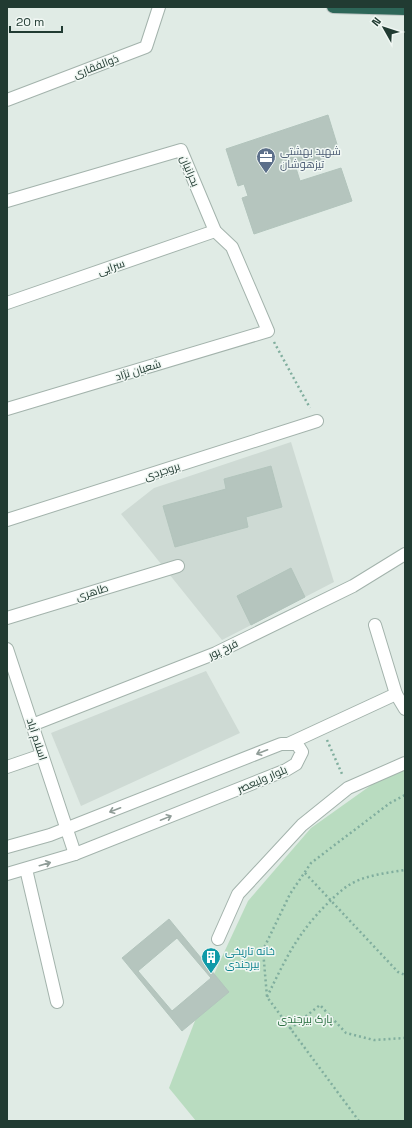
<svg xmlns="http://www.w3.org/2000/svg" width="412" height="1128" viewBox="0 0 412 1128" font-family="'Space Grotesk',Cairo,sans-serif">
  <style>
    .built { fill: #cedad4 }
    .green { fill: #b9dcc0 }
    .building { fill: #b5c5be; stroke: #b2c4bc; fill-rule: evenodd }
    .lines { fill: none; stroke-linecap: round; stroke-linejoin: round }
    .minor-casing { stroke: #a3b3ac; stroke-width: 14 }
    .highway-casing { stroke: #c1c8c6; stroke-width: 14 }
    .path { stroke: #80ae9e; stroke-width: 2.5; stroke-dasharray: 2 3; stroke-linecap: butt }
    .minor { stroke: #fff; stroke-width: 12 }
    .highway { stroke: #2d6658; stroke-width: 12 }
    .oneway { stroke: #909d98 }
    .labels { text-anchor: middle; stroke-width: 3; stroke-linejoin: round; paint-order: stroke }
    .street-label { font-size: 11px; fill: #213b32; stroke: #f0f7f3 }
    .service-label { font-size: 11px; fill: #4e5e75; stroke: #f0f7f3; text-anchor: start }
    .culture-label { font-size: 11px; fill: #0d838f; stroke: #f0f7f3; text-anchor: start }
    .park-label { font-size: 11px; fill: #2c7143; stroke: #f0f7f3 }
  </style>
  <rect width="100%" height="100%" fill="#e0ebe5"/>
  <!-- built -->
  <g class="built">
    <path d="M291,442l43,140 -112,58 -101,-126 33,-26z"/>
    <path d="M206,671l34,62 -159,73 -30,-73z"/>
  </g>
  <!-- green -->
  <path class="green" d="M405,761v360h-209l-27,-33 39,-101 40,-86 63,-73z"/>
  <!-- building -->
  <g class="building">
    <path d="M328,115l12,39 -44,14 4,13 41,-13 11,33 -98,33 -12,-36 6,-2 -4,-12 -6,2 -12,-37z"/>
    <path d="M271,466l11,41 -36,10 2,10 -73,20 -12,-41 63,-17 -2,-10z"/>
    <path d="M291,568l14,29 -54,28 -14,-29z"/>
    <path d="M169,919l60,73 -47,39 -60,-73zM177,938l34,40 -39,33 -34,-40z"/>
  </g>
  <g class="lines">
    <defs>
      <g id="minor">
        <path d="M7,100l139,-53 13,-40"/>
        <path d="M7,201l174,-51 34,81 17,16 36,84 -261,78"/>
        <path d="M7,303l208,-72"/>
        <path d="M7,520l310,-99"/>
        <path d="M7,618l171,-52"/>
        <path d="M375,625l21,69 9,15"/>
        <path d="M7,649l68,205"/>
        <path d="M32,725l184,-72 137,-67 52,-32"/>
        <path d="M288,744l108,-50"/>
        <path d="M7,767l35,-12"/>
        <path d="M7,847l43,-12 231,-91h16l5,8 -6,12 -10,6 -211,84 -68,20"/>
        <path d="M26,869l31,133"/>
        <path d="M218,939l20,-45 64,-69 46,-37 57,-25"/>
      </g>
      <path id="highway" d="M333,7l72,2"/>
    </defs>
    <!-- minor casing -->
    <use href="#minor" class="minor-casing"/>
    <!-- highway casing -->
    <use href="#highway" class="highway-casing"/>
    <!-- path -->
    <g class="path">
      <path d="M274,342l36,66"/>
      <path d="M327,740l15,34"/>
      <path d="M305,873l93,99 7,3"/>
      <path d="M267,997c18,-37 30,-63 59,-92 7,-7 15,-15 23,-20 16,-10 38,-12 56,-15"/>
      <path d="M290,1029l30,-24 26,28 28,7 31,-2"/>
      <path d="M359,1121l-92,-124 -4,-47 27,-56 21,-31 79,-60 15,-8"/>
    </g>
    <!-- minor -->
    <use href="#minor" class="minor"/>
    <!-- highway -->
    <use href="#highway" class="highway"/>
  </g>
  <!-- one-way arrows -->
  <defs><path id="oneway-shaft" d="M-6 0H5M1.5-3L5.5 0L1.5 3" fill="none" stroke-width="1.6" stroke-linecap="round" stroke-linejoin="round"/></defs>
  <g class="oneway">
    <use href="#oneway-shaft" transform="translate(262 752) rotate(159)"/>
    <use href="#oneway-shaft" transform="translate(115 810) rotate(159)"/>
    <use href="#oneway-shaft" transform="translate(166 818) rotate(-22)"/>
    <use href="#oneway-shaft" transform="translate(45 864) rotate(-16)"/>
  </g>
  <!-- icons -->
  <defs>
    <symbol id="office-pin" viewBox="-11 -11 22 30"><path d="M0 17L-7.5 6A9.5 9.5 0 1 1 7.5 6Z" fill="#5c6f8a" stroke="#f0f7f3"/><path d="M-6-3h4V-5.5h4V-3h4V5H-6ZM-1-4.5V-3h2v-1.5ZM-6 0V1H6V0Z" fill="#fff"/></symbol>
    <symbol id="building-pin" viewBox="-11 -11 22 30"><path d="M0 17L-7.5 6A9.5 9.5 0 1 1 7.5 6Z" fill="#0f9aa8" stroke="#f0f7f3"/><path d="M-4-6H4V6H1V3H-1V6H-4ZM-2.5-4.3h1.7v1.8h-1.7ZM.8-4.3h1.7v1.8H.8ZM-2.5-1h1.7V.8h-1.7ZM.8-1h1.7V.8H.8Z" fill="#fff"/></symbol>
  </defs>
  <g fill-rule="evenodd">
    <use href="#office-pin" x="255" y="146" width="22" height="30"/>
    <use href="#building-pin" x="200" y="946" width="22" height="30"/>
  </g>
  <g class="labels">
    <!-- street labels -->
    <g class="street-label">
      <text transform="translate(96 66) rotate(-21)" y="4">ذوالفقاری</text>
      <text transform="translate(190 171) rotate(67)" y="4">بحرانیان</text>
      <text transform="translate(111 267) rotate(-19)" y="4">سرایی</text>
      <text transform="translate(138 370) rotate(-17)" y="4">شعبان نژاد</text>
      <text transform="translate(162 471) rotate(-18)" y="4">بروجردی</text>
      <text transform="translate(92 592) rotate(-17)" y="4">طاهری</text>
      <text transform="translate(223 649) rotate(-25)" y="4">فرخ پور</text>
      <text transform="translate(37 739) rotate(72)" y="4">اسلام آباد</text>
      <text transform="translate(262 779) rotate(-23)" y="4">بلوار ولیعصر</text>
    </g>
    <!-- service labels -->
    <g class="service-label">
      <text x="280" y="155">شهید بهشتی<tspan x="280" dy="13">تیزهوشان</tspan></text>
    </g>
    <!-- culture labels -->
    <g class="culture-label">
      <text x="225" y="955">خانه تاریخی<tspan x="225" dy="13">بیرجندی</tspan></text>
    </g>
    <!-- park labels -->
    <g class="park-label">
      <text x="305" y="1023">پارک بیرجندی</text>
    </g>
  </g>
  <!-- border -->
  <rect width="412" height="1128" fill="none" stroke="#213b32" stroke-width="16"/>
  <!-- north arrow -->
  <g transform="translate(384 28) rotate(309)" stroke="#f0f7f3" stroke-width="3" paint-order="stroke">
  <path d="M0-3L7 15L0 10L-7 15Z" fill="#213b32"/>
  <text y="-6" font-size="11" font-weight="bold" text-anchor="middle" fill="#213b32">N</text>
  </g>
  <!-- scale -->
  <path d="M10 26v6h52v-6" fill="none" stroke="#213b32" stroke-width="2"/>
  <text x="16" y="26" font-size="12" fill="#213b32" stroke="#f0f7f3" stroke-width="3" paint-order="stroke">20 m</text>
</svg>
